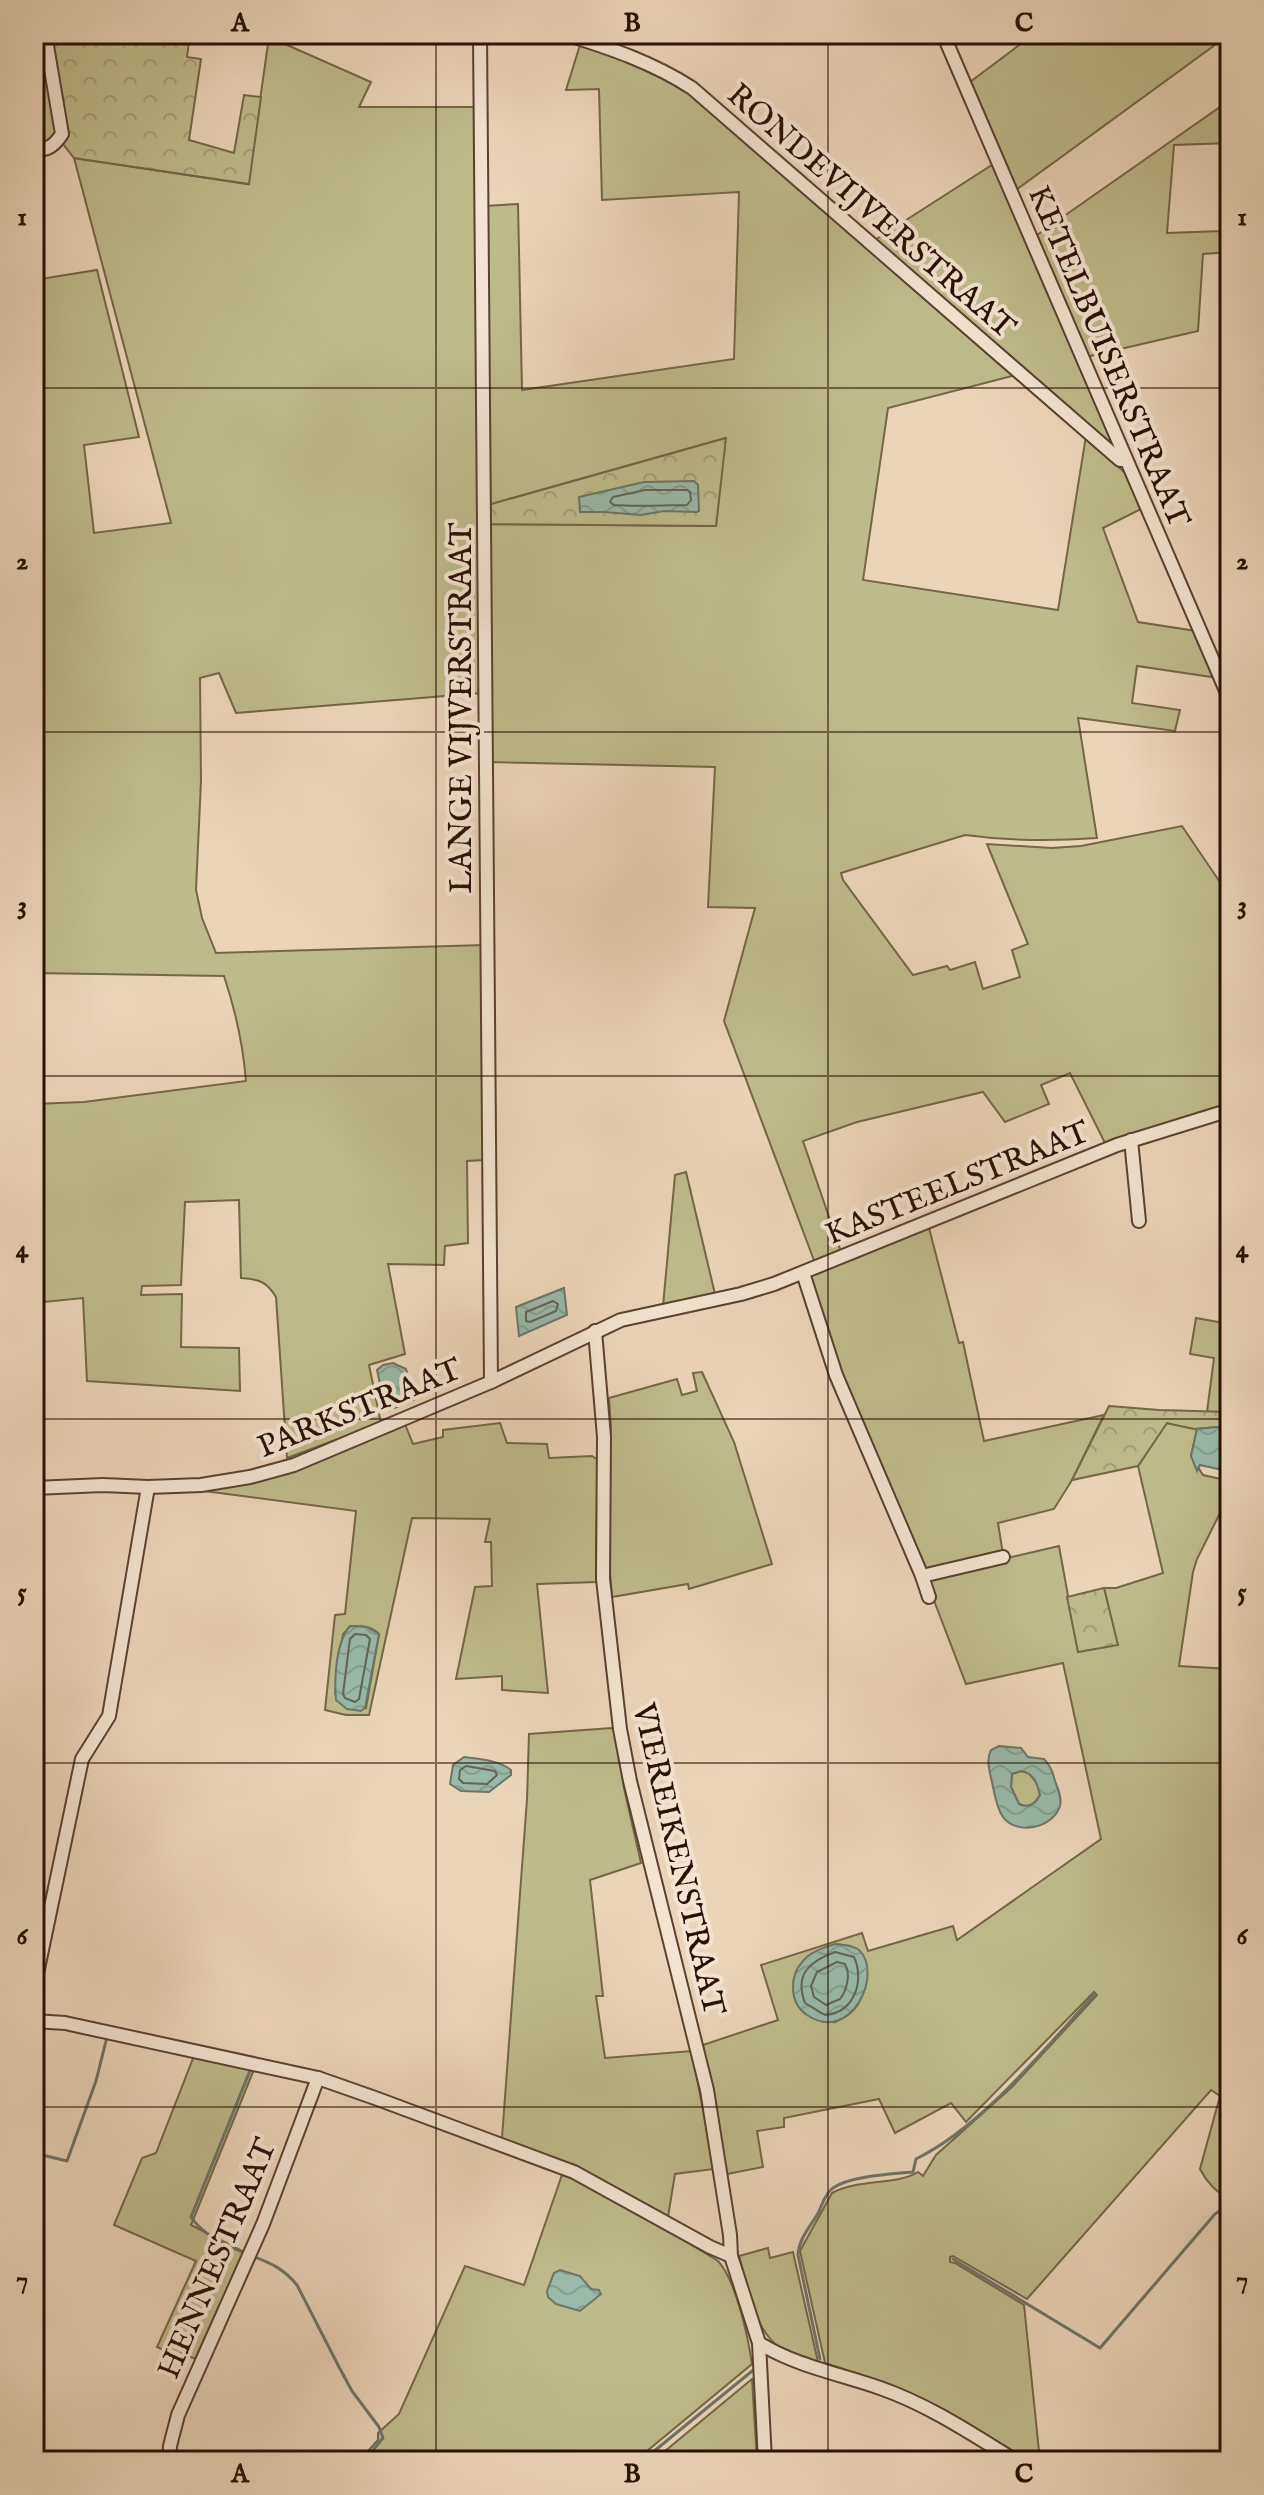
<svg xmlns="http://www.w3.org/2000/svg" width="1264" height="2495" viewBox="0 0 1264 2495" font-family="'IM FELL English',serif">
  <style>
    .green { fill: #bebb8a; stroke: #746647; stroke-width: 2; fill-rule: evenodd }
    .forest { fill: url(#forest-crowns); stroke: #746647; stroke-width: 2 }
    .water { fill: url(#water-waves); stroke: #6c7567; stroke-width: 2; fill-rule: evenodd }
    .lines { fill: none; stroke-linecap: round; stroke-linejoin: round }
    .shore { stroke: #616456; stroke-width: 2 }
    .stream { stroke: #6c7567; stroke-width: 3 }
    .minor-casing { stroke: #5a4131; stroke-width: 16 }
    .minor { stroke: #f2e4d0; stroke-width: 12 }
    .grid { fill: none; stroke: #291004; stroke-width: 2; stroke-opacity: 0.55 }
    .labels { text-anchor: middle; stroke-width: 8; stroke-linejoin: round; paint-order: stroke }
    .street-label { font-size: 32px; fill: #291004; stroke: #f2e4d0 }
    .neatline { fill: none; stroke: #291004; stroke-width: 3 }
    .grid-label { font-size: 26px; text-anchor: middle; font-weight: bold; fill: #291004 }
  </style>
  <defs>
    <pattern id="forest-crowns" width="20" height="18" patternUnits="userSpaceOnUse" patternTransform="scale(2)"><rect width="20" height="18" fill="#bebb8a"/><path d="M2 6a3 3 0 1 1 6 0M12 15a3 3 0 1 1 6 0" fill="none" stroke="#a3a075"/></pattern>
    <pattern id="water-waves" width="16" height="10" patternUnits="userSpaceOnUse" patternTransform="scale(2)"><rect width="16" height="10" fill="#99b9a9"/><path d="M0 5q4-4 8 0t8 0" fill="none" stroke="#849e90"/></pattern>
  </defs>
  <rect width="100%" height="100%" fill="#ebd5b7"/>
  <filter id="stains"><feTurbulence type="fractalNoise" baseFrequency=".0025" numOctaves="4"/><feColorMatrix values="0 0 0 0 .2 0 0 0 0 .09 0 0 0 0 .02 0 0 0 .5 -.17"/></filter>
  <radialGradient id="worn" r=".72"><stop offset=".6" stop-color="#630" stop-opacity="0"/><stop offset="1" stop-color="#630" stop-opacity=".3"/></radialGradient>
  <!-- green -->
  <g class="green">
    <path d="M34,34h8l14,101 -9,10 -13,2z"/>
    <path d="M1034,34h196l-214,156 -46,-108z"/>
    <path d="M269,37l102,45 -12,25h117l6,586 -246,20 -17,-40 -19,5 1,103 -5,109 6,28 14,35 268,-8v215l-17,1 1,82 -23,3 -1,19 -56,-1 17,90 -36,11 12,58 -94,35 -11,-161c-9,-15 -17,-18 -35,-19l-2,-78 -54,2 -4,83 -39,1 -1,9 41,-1 -1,53 58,1 1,43 -153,-10 -4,-83 -49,5v-199l50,-2 162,-21c-3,-37 -10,-69 -22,-105l-190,-3v-693l63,-10 42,167 -55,8 10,88 77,-10 -97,-365 174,26z"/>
    <path d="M580,45l59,18 35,17 342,295 -128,33 -25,172 195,30 28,-174 39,37 18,35 -40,20 35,94 58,9 22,47 -81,-12 -5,37 48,7 -5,21 -97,-13 19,120c-43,3 -88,3 -132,-3l-124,38 2,7 70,95 34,-9 3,4 25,-8 8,27 37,-12 -8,-27 16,-6 -41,-100 65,4 29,-2 101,-20 48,71v77l-7,3 7,12v116l-60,17 -65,21 -35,-70 -29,12 8,19 -44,18 -22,-30 -126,30 -54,19 38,111 -26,11 -91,-242 31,-113 -47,-1 7,-140 -226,-5 -1,-238 228,2 9,-88 -237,67 -3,-299 33,-2 4,186 212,-31 5,-167 -137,8 -3,-111 -33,1z"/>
    <path d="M1230,100v43l-56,2 -7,88 55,-2 3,-49h5v70l-27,2 -5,77 -112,26 -49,-122z"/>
    <path d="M995,163l118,276 -6,2 -232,-201z"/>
    <path d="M686,1172l29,122 -52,12 12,-131z"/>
    <path d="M929,1228l30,115 4,-1 21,99 120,-26 -32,65 -18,29 -56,14 5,31 -76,18 -6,-5 -80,-186 -31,-100 2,-6 5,-3z"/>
    <path d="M1196,1318l34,6v88h-23l7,-54 -24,-4z"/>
    <path d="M702,1372l32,70 38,122 -83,25 -1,-5 -76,13 -4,-48v-65l3,-57 -2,-29 68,-19 5,16 15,-4 -4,-18z"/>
    <path d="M500,1423l7,20 40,1 2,14 43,-2 6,4 -2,88 1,34 -60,2 11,109 -46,-3v-14l-46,3 19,-92 17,-1 -1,-44h-6l5,-23 -78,-1 -43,197h-23l-21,-5 10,-95 10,-1 11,-103 -152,-20 54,-11 49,-14 98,-42 8,20 30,-7v-7zM351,1626c11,0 20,0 28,8l-13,74 -31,-14 8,-60z"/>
    <path d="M1166,1423l31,6 -6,27 12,19 27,6v12l-33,66 -4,13 -14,94 51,3v529c-13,-4 -24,-17 -30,-29l20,-73 -9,-6 -184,209 -74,-43 -3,1v5l5,1 69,42 16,156h-13l-104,-61 -39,-18 -59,-19 -25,-112 32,-58c29,-15 63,-7 86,-21l5,4 13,-21 76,-68 85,-92 -3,-3 -128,130 -15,-19 -56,30 -16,-34 -95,19v9l-27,4 6,36 -36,7 -24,-129 75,-25 -17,-55 101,-32 6,18 85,-25 4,14 144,-101 -38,-176 -97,21 -41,-107 134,-31 19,105 39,-7 -13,-56h12l47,-15 -25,-107zM835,1944l15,2 17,32c-6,24 -9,34 -32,44z"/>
    <path d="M612,1728l4,3 8,57 17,75 -51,17 13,116h-7l9,62 87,-7 22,118 -39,5 -7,43 -70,-39 -96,-40 25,-339 2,-65z"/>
    <path d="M1021,1771l8,2 9,12 2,10c-5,9 -11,14 -21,9l-8,-17 1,-13z"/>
    <path d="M194,2056l61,11 -64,158 53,27 -49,107 -13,-6 -3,4 -22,-10 39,-86 -82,-36 28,-67 14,-5z"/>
    <path d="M563,2172l72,38 83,51c18,19 30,76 34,103l-117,97h-263l-6,-8 12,-13v-7l21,-19 66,-148 59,19z"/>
    <path d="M768,2248l2,10 23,-6 25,110c-12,-4 -27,-6 -37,-13 -28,-20 -33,-63 -42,-93z"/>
    <path d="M752,2379l5,82h-104z"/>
  </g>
  <!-- forest -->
  <g class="forest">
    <path d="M42,34h148l-3,23 14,2 -12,81 45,13 10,-58 17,2 -12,87 -175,-26 -18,-23z"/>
    <path d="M726,438l-10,88 -228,-2v-19z"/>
    <path d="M1109,1406l50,4 71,2v19l-12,-4 -24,2 -27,-6 -29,43 -66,14z"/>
    <path d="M1104,1588l14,57 -40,7 -11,-55z"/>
  </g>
  <!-- water -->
  <g class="water">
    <path d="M694,481l4,4 1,26 -2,1 -33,-1 -23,4 -37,-3h-24l-1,-15 65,-15z"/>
    <path d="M564,1288l3,27 -48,21 -3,-29z"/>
    <path d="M393,1363l13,6 8,31 -25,10 -4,-3 -8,-37 6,-5z"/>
    <path d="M1218,1427l12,4c0,14 2,29 -8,39l-22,-5 -3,6 -6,-15 6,-27z"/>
    <path d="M350,1626l17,1 12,7 -14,74 -4,3 -14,-2 -11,-9c-2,-22 0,-58 14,-74z"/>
    <path d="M999,1746l22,2 7,9 16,2c7,7 9,14 11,22 3,8 7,17 5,25 -7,22 -43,30 -57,11 -6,-8 -8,-21 -10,-30 -2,-12 -8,-26 -2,-37zM1021,1771c13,2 16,12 19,24 -4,8 -11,14 -21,9l-8,-17 1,-13z"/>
    <path d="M464,1757c16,2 34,3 47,13v5l-22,17 -28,-1 -11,-7 3,-19z"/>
    <path d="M835,1944c7,1 18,1 24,6 25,23 -8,95 -52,65 -18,-12 -18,-39 -4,-54 8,-10 21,-13 32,-17z"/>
    <path d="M560,2270l20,6 11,13 8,1 2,4 -21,17 -24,-7 -8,-7 -1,-6 7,-18z"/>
  </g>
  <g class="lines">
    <!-- shore -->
    <g class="shore">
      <path d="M687,490l3,2 1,8 -4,5c-25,0 -49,2 -73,0l-4,-3 3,-5 32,-7z"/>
      <path d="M553,1301l5,3 -2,7 -26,11 -4,-1v-9z"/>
      <path d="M355,1634l11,1 4,4 -11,60 -4,3 -10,-4 -2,-4 7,-55z"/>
      <path d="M466,1766l29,5 2,4 -10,9 -24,-1 -4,-4 1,-9z"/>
      <path d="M835,1952l19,5c11,24 0,56 -29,58l-20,-12c-11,-29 5,-42 30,-51z"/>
      <path d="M837,1962l8,2c6,10 2,26 -5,35l-14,6 -12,-8 -3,-11 6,-14z"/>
    </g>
    <!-- stream -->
    <g class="stream">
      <path d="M34,2153l33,8 29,-80 11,-44"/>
      <path d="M245,2253c-21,-9 -41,-17 -54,-36l60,-149"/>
      <path d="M252,2256c19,7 32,13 45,29l42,82 13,24 27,36 4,11 -14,17 7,6"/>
      <path d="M953,2259l147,89 115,-134 15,-10"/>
      <path d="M820,2359l-22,-104c1,-16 11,-27 19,-40 5,-8 7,-21 16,-27 16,-12 59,-14 80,-16l3,-13c67,-33 127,-109 178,-164"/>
      <path d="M642,2461l115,-94"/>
    </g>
    <defs>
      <g id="minor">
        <path d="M480,34l11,1348"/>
        <path d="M565,34c44,14 87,28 127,54l428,372 5,-1"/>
        <path d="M943,34l287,666"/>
        <path d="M34,150c14,0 20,-4 28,-16l-17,-100"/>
        <path d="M1131,1140l8,81"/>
        <path d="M803,1273l33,102 86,201 7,21"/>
        <path d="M595,1331l9,106 -1,142 17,150 10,52 77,309 23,145 1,21 28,87 6,118"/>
        <path d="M34,1488l69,-3 45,2 53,-2 49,-8 44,-12 197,-83 130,-62 120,-26 33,-10 343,-139 113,-35"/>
        <path d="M922,1576l81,-19"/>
        <path d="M34,1988l48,-229 27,-43 39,-229"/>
        <path d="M34,2021l31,2 253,55 57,20 199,74 136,75 21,9"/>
        <path d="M759,2343c37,23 81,31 121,45 49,17 92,46 136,73"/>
        <path d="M169,2461l1,-15 8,-31 85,-191 55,-146"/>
      </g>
    </defs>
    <!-- minor casing -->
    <use href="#minor" class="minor-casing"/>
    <!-- minor -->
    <use href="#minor" class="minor"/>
  </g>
  <!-- grid -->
  <path class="grid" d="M436,34v2427M828,34v2427M34,388h1196M34,732h1196M34,1076h1196M34,1419h1196M34,1763h1196M34,2107h1196"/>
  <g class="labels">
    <!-- street labels -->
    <g class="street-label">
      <text transform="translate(872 210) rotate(41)" y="11">RONDEVIJVERSTRAAT</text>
      <text transform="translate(1110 356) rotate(67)" y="11">KETELBUISERSTRAAT</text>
      <text transform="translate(460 708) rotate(-90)" y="11">LANGE VIJVERSTRAAT</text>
      <text transform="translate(957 1182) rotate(-22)" y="11">KASTEELSTRAAT</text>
      <text transform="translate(359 1407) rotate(-22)" y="11">PARKSTRAAT</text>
      <text transform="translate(680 1859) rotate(77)" y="11">VIEREIKENSTRAAT</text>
      <text transform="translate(216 2258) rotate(-67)" y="11">HENNESTRAAT</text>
    </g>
  </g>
  <!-- margin -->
  <rect width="1264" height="2495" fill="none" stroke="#ebd5b7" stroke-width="88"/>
  <rect x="44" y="44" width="1176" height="2407" class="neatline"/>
  <g class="grid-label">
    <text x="240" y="31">A</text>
    <text x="632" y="31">B</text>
    <text x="1024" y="31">C</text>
    <text x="22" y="225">1</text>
    <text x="1242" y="225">1</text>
    <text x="22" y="569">2</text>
    <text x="1242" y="569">2</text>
    <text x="22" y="913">3</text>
    <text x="1242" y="913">3</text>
    <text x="22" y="1257">4</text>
    <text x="1242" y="1257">4</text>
    <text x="22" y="1600">5</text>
    <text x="1242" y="1600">5</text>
    <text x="22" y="1944">6</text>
    <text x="1242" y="1944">6</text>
    <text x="22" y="2288">7</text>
    <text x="1242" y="2288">7</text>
    <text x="240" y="2482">A</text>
    <text x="632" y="2482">B</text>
    <text x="1024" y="2482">C</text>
  </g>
  <rect width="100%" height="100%" filter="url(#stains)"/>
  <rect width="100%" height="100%" fill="url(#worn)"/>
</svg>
